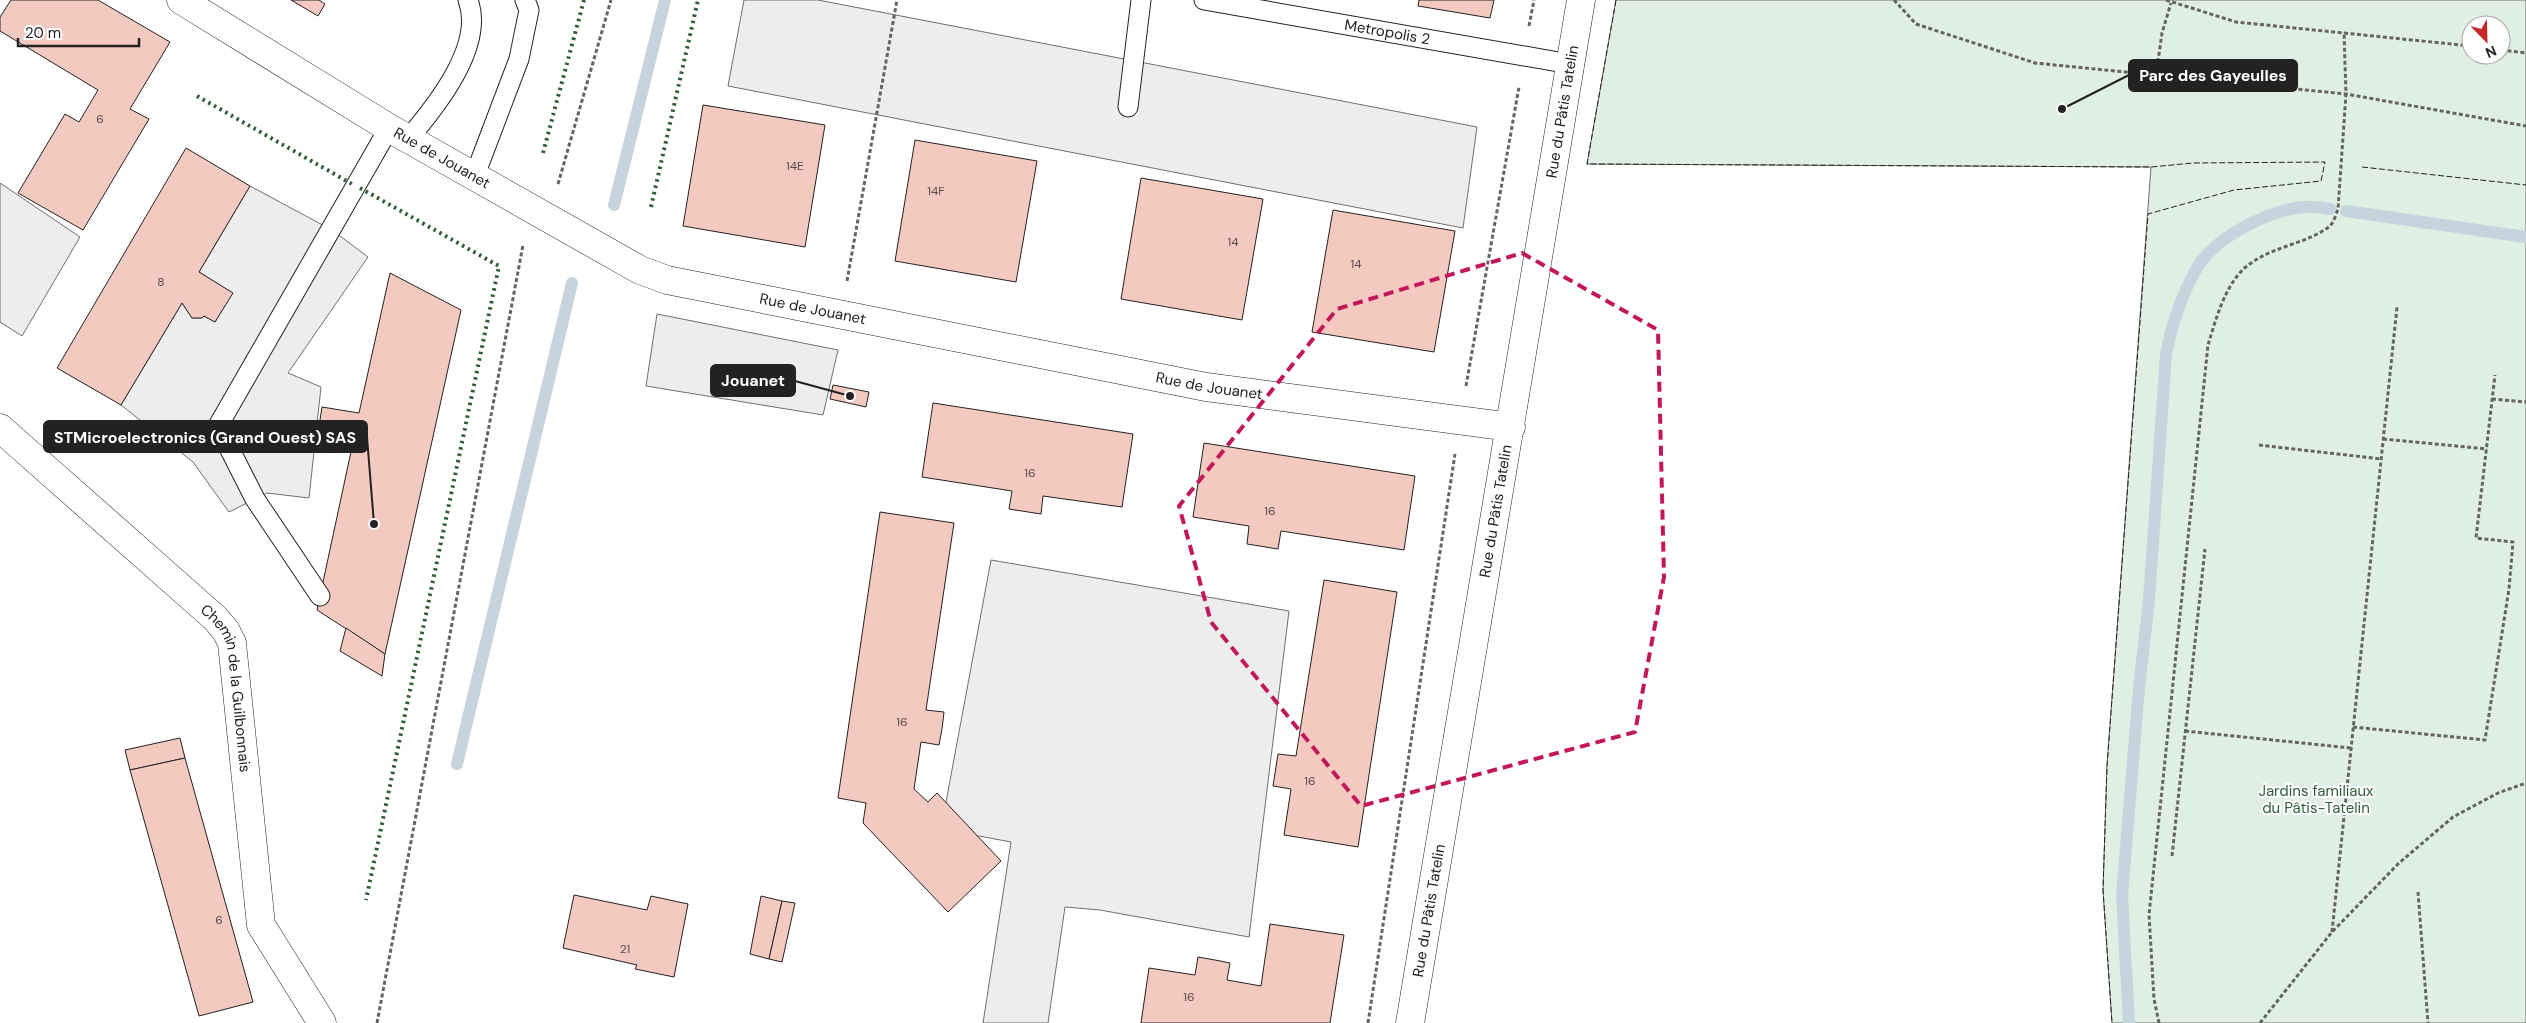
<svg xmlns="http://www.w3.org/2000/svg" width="2526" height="1023" viewBox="0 0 2526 1023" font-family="'DM Sans',sans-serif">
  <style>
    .green { fill: #e0efe3; stroke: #6f6f6f; fill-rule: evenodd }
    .parking { fill: #ededed; stroke: #6f6f6f }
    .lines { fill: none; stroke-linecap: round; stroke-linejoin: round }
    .stream { stroke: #c7d3dd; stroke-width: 12 }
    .building { fill: #f3c9c0; stroke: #222 }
    .service-casing { stroke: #222; stroke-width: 21 }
    .minor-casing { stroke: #222; stroke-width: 29 }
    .path { stroke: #646464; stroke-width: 3; stroke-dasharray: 4 2.5; stroke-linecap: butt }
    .service { stroke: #fff; stroke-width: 19 }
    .minor { stroke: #fff; stroke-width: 28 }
    .hedge { stroke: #2f5e38; stroke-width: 4; stroke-dasharray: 2.5 4; stroke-linecap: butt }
    .fence { stroke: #222; stroke-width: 1; stroke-dasharray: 6 2.5; stroke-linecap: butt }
    .marked { fill: none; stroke: #c2185b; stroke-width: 4; stroke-dasharray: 10 6; stroke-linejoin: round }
    .labels { text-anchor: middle; stroke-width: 4; stroke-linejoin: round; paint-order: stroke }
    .number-label { font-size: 12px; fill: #564c4a }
    .street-label { font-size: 15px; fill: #222; stroke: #fff }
    .park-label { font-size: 15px; fill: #2f5e38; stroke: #fff }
    .leader { fill: none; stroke: #222; stroke-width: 2 }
    .callout-dot { fill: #222; stroke: #fff; stroke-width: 2 }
    .callout { fill: #222; stroke: #222; stroke-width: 2 }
    .callout-label { font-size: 16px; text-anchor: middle; font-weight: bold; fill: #fff }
  </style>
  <rect width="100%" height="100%" fill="#fff"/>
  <!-- green -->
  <path class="green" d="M1616,0h910v1023h-414l-9,-133 4,-124 44,-599 -564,-3zM2471,25h30v30h-30z"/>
  <!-- parking -->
  <g class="parking">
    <path d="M744,0h74l659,127 -14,101 -735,-142z"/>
    <path d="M0,183l80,54 -58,99 -22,-14z"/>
    <path d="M250,186l82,44 36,27 -80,116 33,14 -12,111 -42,-5 -38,19 -36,-50 -72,-57 61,-102 10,15h10l2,-2 11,6 17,-29 -33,-21z"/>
    <path d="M657,314l181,36 -15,65 -177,-29z"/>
    <path d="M991,560l298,51 -40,326 -149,-27 -35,-3 -17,116h-65l28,-181 -70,-13z"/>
  </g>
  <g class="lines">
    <!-- stream -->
    <g class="stream">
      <path d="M614,205l51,-205"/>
      <path d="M2346,211l180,26"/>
      <path d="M457,764l115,-481"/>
      <path d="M2129,1023l-7,-127 17,-208 10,-88 17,-246c6,-30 16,-60 31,-86 18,-31 72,-58 107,-61 8,-1 18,1 26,2"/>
    </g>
  </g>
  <!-- building -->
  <g class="building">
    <path d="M11,0h87l72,42 -40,67 19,10 -66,111 -65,-37 47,-79 14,8 19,-32 -98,-59v-14z"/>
    <path d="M291,0h28l6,4 -7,12z"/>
    <path d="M1419,0h75l-4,18 -72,-12z"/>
    <path d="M703,105l122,20 -20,122 -122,-21z"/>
    <path d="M915,140l122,21 -21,121 -121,-21z"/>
    <path d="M186,148l64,38 -51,86 34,21 -18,29 -11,-6 -2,2h-10l-10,-15 -61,102 -64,-37z"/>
    <path d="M1141,178l122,21 -21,121 -121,-21z"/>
    <path d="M1333,210l122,21 -21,121 -122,-20z"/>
    <path d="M390,273l71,37 -76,344 -68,-44 35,-163 -12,-2 -6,8 -5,-3 -2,-8 -10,-3 5,-32 37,6z"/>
    <path d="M833,385l36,7 -3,15 -36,-8z"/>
    <path d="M933,403l200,31 -11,73 -79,-11 -2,18 -32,-5 3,-18 -90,-14z"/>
    <path d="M1204,443l211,33 -11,74 -123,-19 -3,18 -31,-5 2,-18 -56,-9z"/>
    <path d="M880,512l74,11 -28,187 18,2 -2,17 -3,16 -18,-3 -7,47 14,13 9,-9 64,68 -53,51 -85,-89 3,-20 -28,-5z"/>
    <path d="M1324,580l73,12 -39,255 -74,-12 7,-46 -18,-3 5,-32 18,2z"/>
    <path d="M346,628l39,26 -3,22 -42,-25z"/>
    <path d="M180,738l5,20 -55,12 -5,-20z"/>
    <path d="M185,758l68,244 -54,14 -69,-246z"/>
    <path d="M574,895l73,15 4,-14 37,8 -14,73 -39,-8 2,-4 -74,-17z"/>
    <path d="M761,896l21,5 -13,58 -19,-5z"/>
    <path d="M782,901l13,2 -13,59 -13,-3z"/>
    <path d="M1270,924l74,11 -14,88h-189l8,-55 46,7 3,-18 17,3 15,3 -3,17 34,6z"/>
  </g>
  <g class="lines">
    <defs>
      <g id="service">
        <path id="s1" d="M1204,0l366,64"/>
        <path d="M1128,107l13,-107"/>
        <path d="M409,138c28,-33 76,-93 59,-138"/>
        <path d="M475,175l44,-116 10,-49 -4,-10"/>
        <path d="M320,596l-65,-97 -37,-73 171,-298"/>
      </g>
      <g id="minor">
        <path id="s2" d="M181,0l208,128 251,142 27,10 539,107 305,40"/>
        <path id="s3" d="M0,428l215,190 11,13 6,12 29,282 61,98"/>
        <path id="s4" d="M1410,1023l171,-1023"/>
      </g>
    </defs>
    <!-- service casing -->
    <use href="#service" class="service-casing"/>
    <!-- minor casing -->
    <use href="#minor" class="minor-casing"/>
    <!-- path -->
    <g class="path">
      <path d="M1894,0l22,24 119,39 311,31 180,32"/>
      <path d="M2166,0l70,22 235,24"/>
      <path d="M1529,26l5,-26"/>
      <path d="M2501,50l25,3"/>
      <path d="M2156,75l6,-42 9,-30"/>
      <path d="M558,184l53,-184"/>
      <path d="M847,281l50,-281"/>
      <path d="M1466,386l53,-299"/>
      <path d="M2492,399l34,3"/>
      <path d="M2383,439l104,10"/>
      <path d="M2259,445l122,14"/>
      <path d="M2353,727l132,13 24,-151 4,-47 -37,-4 19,-163"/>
      <path d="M2185,731l166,17"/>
      <path d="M2172,856l33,-307"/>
      <path d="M2418,892l10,131"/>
      <path d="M2332,932l65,-625"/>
      <path d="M377,1023l146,-778"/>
      <path d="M1368,1023l87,-569"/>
      <path d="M2159,1023l-5,-24 -5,-84 59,-570c8,-26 17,-61 39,-79 25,-20 60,-22 83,-40 4,-4 6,-12 8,-17l8,-115 -2,-62"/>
      <path d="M2260,1023l72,-91 67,-69 54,-46 45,-24 28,-10"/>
    </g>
    <!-- service -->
    <use href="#service" class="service"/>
    <!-- minor -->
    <use href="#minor" class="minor"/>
    <!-- hedge -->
    <g class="hedge">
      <path d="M197,96l155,88"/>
      <path d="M543,153l41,-153"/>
      <path d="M360,188l139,78 -133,634"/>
      <path d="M651,207l47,-207"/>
    </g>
    <!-- fence -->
    <g class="fence">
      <path d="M1616,0l-29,164 564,3 42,-4 132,-1 -4,19 -87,9 -86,24 -41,552 -4,124 9,133"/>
      <path d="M2362,167l164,18"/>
    </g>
  </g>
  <!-- marked area -->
  <path class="marked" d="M1522,253l136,77 6,247 -29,155 -274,74 -150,-184 -32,-116 158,-197z"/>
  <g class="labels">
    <!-- number labels -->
    <g class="number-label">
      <text x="100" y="123">6</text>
      <text x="795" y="170">14E</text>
      <text x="936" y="195">14F</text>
      <text x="1233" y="246">14</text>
      <text x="1356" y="268">14</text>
      <text x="161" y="286">8</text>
      <text x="1030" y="477">16</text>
      <text x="1270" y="515">16</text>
      <text x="902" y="726">16</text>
      <text x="1310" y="785">16</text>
      <text x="219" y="924">6</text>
      <text x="625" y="953">21</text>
      <text x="1189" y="1001">16</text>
    </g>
    <!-- street labels -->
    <g class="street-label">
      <text dy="5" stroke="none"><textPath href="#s1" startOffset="186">Metropolis 2</textPath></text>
      <text dy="5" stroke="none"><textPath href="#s4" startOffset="924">Rue du Pâtis Tatelin</textPath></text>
      <text dy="5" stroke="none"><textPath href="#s2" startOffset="305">Rue de Jouanet</textPath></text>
      <text dy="5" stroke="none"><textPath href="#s2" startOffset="710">Rue de Jouanet</textPath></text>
      <text dy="5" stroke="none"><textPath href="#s2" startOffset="1114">Rue de Jouanet</textPath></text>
      <text dy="5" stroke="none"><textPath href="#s4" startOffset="519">Rue du Pâtis Tatelin</textPath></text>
      <text dy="5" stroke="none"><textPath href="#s3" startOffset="359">Chemin de la Guilbonnais</textPath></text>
      <text dy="5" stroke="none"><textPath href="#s4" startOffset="114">Rue du Pâtis Tatelin</textPath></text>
    </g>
    <!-- park labels -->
    <g class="park-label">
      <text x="2316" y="796">Jardins familiaux<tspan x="2316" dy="17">du Pâtis-Tatelin</tspan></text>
    </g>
  </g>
  <!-- callouts -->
  <path class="leader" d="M2062 109L2129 75M850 396L795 381M374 524L367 437"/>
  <g class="callout-dot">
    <circle cx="2062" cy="109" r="5"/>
    <circle cx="850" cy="396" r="5"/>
    <circle cx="374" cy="524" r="5"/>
  </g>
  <g class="callout">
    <rect x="2129" y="60" width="168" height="31" rx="5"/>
    <rect x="711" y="365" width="84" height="31" rx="5"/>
    <rect x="44" y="421" width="323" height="31" rx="5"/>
  </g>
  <g class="callout-label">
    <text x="2213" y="81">Parc des Gayeulles</text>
    <text x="753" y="386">Jouanet</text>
    <text x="205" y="443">STMicroelectronics (Grand Ouest) SAS</text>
  </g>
  <!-- north arrow -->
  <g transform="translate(2486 40) rotate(157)"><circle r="24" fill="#ffffff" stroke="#a7a7a7"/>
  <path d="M0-4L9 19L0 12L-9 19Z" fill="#c62828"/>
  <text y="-8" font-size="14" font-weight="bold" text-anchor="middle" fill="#222222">N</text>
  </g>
  <!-- scale -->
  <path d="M18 38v8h121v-8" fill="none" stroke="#222222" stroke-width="2.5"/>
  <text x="25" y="38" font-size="15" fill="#222222" stroke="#ffffff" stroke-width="4" paint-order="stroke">20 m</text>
</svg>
